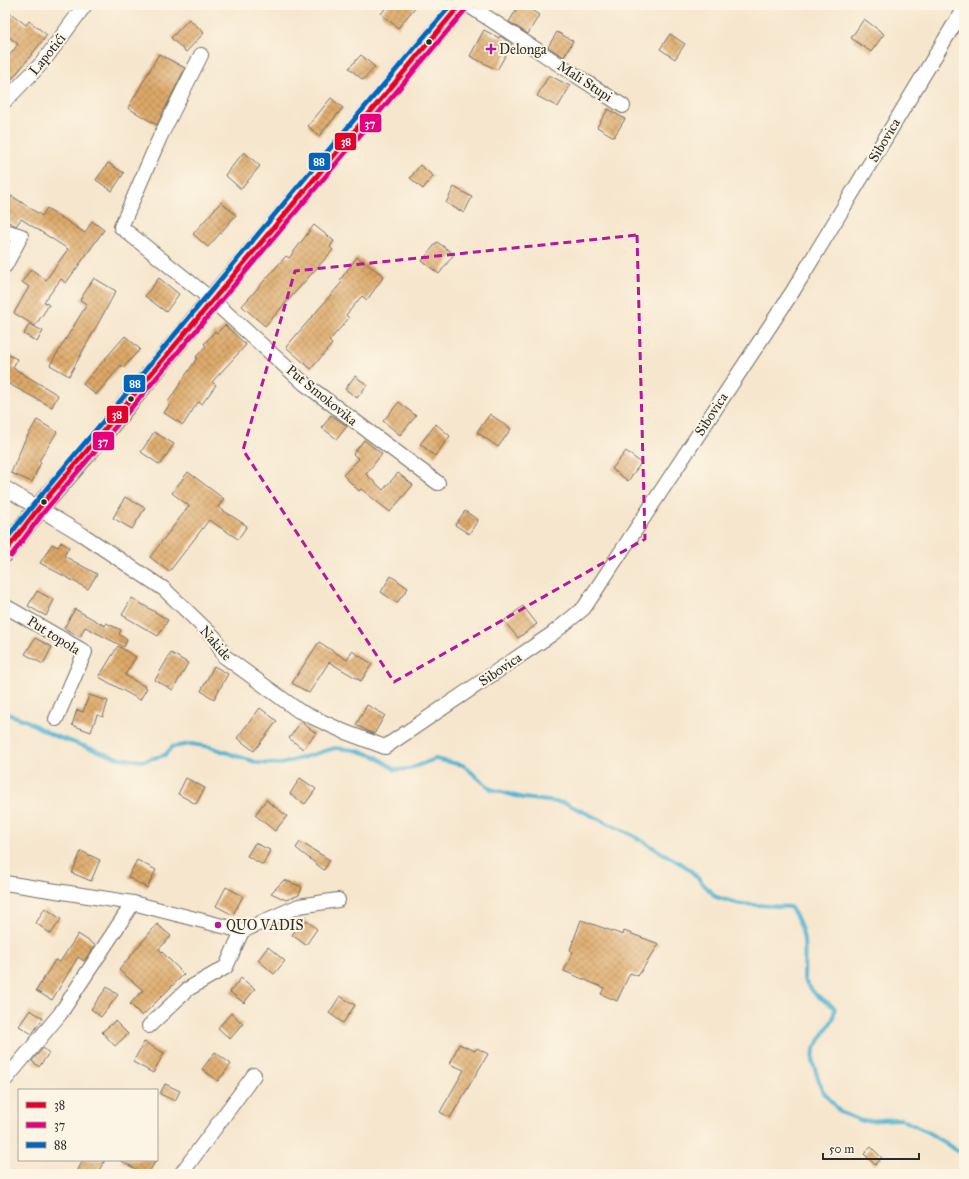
<svg xmlns="http://www.w3.org/2000/svg" width="969" height="1179" viewBox="0 0 969 1179" font-family="'IM FELL Great Primer',serif">
  <style>
    .lines { fill: none; stroke-linecap: round; stroke-linejoin: round }
    .stream { stroke: #53b4d2; stroke-width: 4 }
    .building { fill: url(#building-cross-hatch) }
    .street-casing { stroke: #726c64; stroke-width: 16 }
    .secondary-casing { stroke: #726c64; stroke-width: 22 }
    .street { stroke: #fff; stroke-width: 14 }
    .secondary { stroke: #f9e7c3; stroke-width: 20 }
    .bus-1-casing { stroke: #fcf5e5; stroke-width: 8 }
    .bus-2-casing { stroke: #fcf5e5; stroke-width: 8 }
    .bus-3-casing { stroke: #fcf5e5; stroke-width: 8 }
    .bus-1 { stroke: #e4002b; stroke-width: 5 }
    .bus-2 { stroke: #e5007d; stroke-width: 5 }
    .bus-3 { stroke: #0065bd; stroke-width: 5 }
    .marked { fill: none; stroke: #b5179e; stroke-width: 3; stroke-dasharray: 8 5; stroke-linejoin: round }
    .bus-dot { fill: #2b2b2b; stroke: #fcf5e5; stroke-width: 1.5 }
    .poi-dot { fill: #b5179e; stroke: #fcf5e5; stroke-width: 1.5 }
    .labels { text-anchor: middle; stroke-width: 4; stroke-linejoin: round; paint-order: stroke }
    .poi-label { font-size: 14px; fill: #2b2b2b; stroke: #fcf5e5; text-anchor: start }
    .street-label { font-size: 14px; fill: #2b2b2b; stroke: #fcf5e5 }
    .line-badge { stroke: #fcf5e5; stroke-width: 1.5 }
    .badge-label { font-size: 11px; text-anchor: middle; font-weight: bold; fill: #fff }
  </style>
  <defs>
    <pattern id="building-cross-hatch" width="8" height="8" patternUnits="userSpaceOnUse"><rect width="8" height="8" fill="#dda867"/><path d="M0 0l8 8M0 8l8-8" fill="none" stroke="#b38955"/></pattern>
  </defs>
  <rect width="100%" height="100%" fill="#fcf5e5"/>
  <filter id="ink" filterUnits="userSpaceOnUse"><feTurbulence type="fractalNoise" baseFrequency=".025" numOctaves="2"/><feDisplacementMap in="SourceGraphic" scale="8" xChannelSelector="R" yChannelSelector="G"/><feConvolveMatrix kernelMatrix="1 2 1 2 8 2 1 2 1" color-interpolation-filters="sRGB"/></filter>
  <filter id="wash" filterUnits="userSpaceOnUse"><feTurbulence type="fractalNoise" baseFrequency=".012" numOctaves="4" result="noise"/><feDisplacementMap in="SourceGraphic" scale="16" xChannelSelector="R" yChannelSelector="G"/><feGaussianBlur stdDeviation="0.9" result="paint"/><feColorMatrix in="noise" values="0 0 0 0 0 0 0 0 0 0 0 0 0 0 0 0 0 1.4 0 .05"/><feComposite in="paint" operator="in"/></filter>
  <g filter="url(#wash)">
    <rect width="100%" height="100%" fill="#f6e6cd"/>
    <g class="lines">
      <!-- stream -->
      <path class="stream" d="M5,713l20,7 27,15 66,23 24,3 23,-6 7,-8 19,-3 19,3 48,16 23,1 54,-16 20,2 20,6 21,14 13,-1 26,-10 28,6 28,24 32,9 42,5 67,32 56,33 28,29 24,7 50,3c19,24 14,45 14,73l11,14 20,14 -2,11 -19,30 -1,14 9,27 18,22 22,9 39,-2 28,14 35,22"/>
    </g>
    <g id="blocks">
      <!-- building -->
      <g class="building">
        <path d="M388,5h29l-19,23 -17,-14z"/>
        <path d="M519,5h4l16,10 -11,19 -19,-12z"/>
        <path d="M5,9l21,16 3,-4 18,14 -35,44 -7,-5v-12l13,-18 -13,-10z"/>
        <path d="M189,19l15,14 -18,19 -15,-14z"/>
        <path d="M864,19l20,15 -13,18 -20,-14z"/>
        <path d="M484,30l15,8 1,-2 12,8 -15,26 -27,-14z"/>
        <path d="M557,32l16,9 -9,16 -16,-10z"/>
        <path d="M670,34l15,10 -10,15 -15,-10z"/>
        <path d="M159,54l26,14 -28,57 -29,-17z"/>
        <path d="M361,55l14,12 -12,13 -14,-12z"/>
        <path d="M549,75l21,11 -12,21 -21,-11z"/>
        <path d="M331,98l12,10 -24,28 -11,-10z"/>
        <path d="M608,109l17,10 -11,18 -17,-10z"/>
        <path d="M244,152l16,14 -19,23 -16,-14z"/>
        <path d="M108,163l16,10 -12,18 -16,-11z"/>
        <path d="M420,165l13,11 -10,13 -13,-11z"/>
        <path d="M454,187l18,10 -8,16 -18,-10z"/>
        <path d="M12,196l30,20 5,-8 38,25 7,-12 12,9 -38,53 -5,-4 -17,23 5,3 -14,21 -21,-13 15,-26 -7,-5 9,-13 15,11 22,-31 -47,-30 -5,7 -11,-6v-13z"/>
        <path d="M221,202l15,13 -28,32 -15,-13z"/>
        <path d="M314,225l20,16 -4,6 3,3 -68,76 -23,-20 44,-50 3,2z"/>
        <path d="M437,242l17,12 -15,20 -17,-13z"/>
        <path d="M357,257l27,19 -17,24 -5,-4 -16,19 3,3 -20,23 3,3 -21,25 -25,-22 56,-65 -2,-2z"/>
        <path d="M94,278l22,13 -47,85 -19,-11 37,-61 -7,-4z"/>
        <path d="M159,278l20,16 -13,18 -21,-16z"/>
        <path d="M29,324l14,7 -6,11 -13,-8z"/>
        <path d="M225,325l21,20 -34,37 4,3 -14,19 -4,-2 -15,23 -19,-12 6,-9 -2,-2 29,-44 -1,-1 10,-11 -2,-2 11,-13 2,2z"/>
        <path d="M125,336l15,13 -17,19 -2,-3 -25,30 -13,-11z"/>
        <path d="M5,353l12,6 -4,9 45,27 -6,12 -47,-25z"/>
        <path d="M355,376l12,9 -10,13 -12,-9z"/>
        <path d="M399,402l17,14 -16,19 -17,-14z"/>
        <path d="M490,414l21,15 -13,18 -21,-15z"/>
        <path d="M331,415l16,11 -10,13 -15,-11z"/>
        <path d="M37,420l20,12 -18,29 2,1 -9,20 -21,-9 13,-31z"/>
        <path d="M436,424l14,12 -15,20 -15,-12z"/>
        <path d="M154,432l20,12 -14,21 -19,-13z"/>
        <path d="M364,440l18,14 -16,20 17,16 15,-17 15,12 -23,27 -29,-23 -2,2 -16,-16 16,-16 -6,-5z"/>
        <path d="M626,451l15,12 -13,18 -16,-12z"/>
        <path d="M188,472l36,27 -6,8 29,19 -9,13 -29,-19 -40,52 -19,-15 39,-51 -17,-13z"/>
        <path d="M125,497l20,11 -13,21 -19,-11z"/>
        <path d="M465,511l13,9 -9,14 -14,-9z"/>
        <path d="M61,542l8,5 -5,9 33,18 -9,15 -48,-26 12,-19 6,3z"/>
        <path d="M391,576l17,12 -11,15 -16,-11z"/>
        <path d="M37,591l17,9 -8,16 -18,-10z"/>
        <path d="M132,598l36,22 -10,16 -36,-21z"/>
        <path d="M523,606l14,18 -19,14 -14,-17z"/>
        <path d="M75,609l30,17 1,-3 15,7 -2,4 8,6 -3,7 -39,-20 -5,10 -16,-9z"/>
        <path d="M35,638l17,9 -9,17 -18,-10z"/>
        <path d="M319,642l28,18 5,-9 20,13 -11,17 -32,-19 -20,31 -17,-10z"/>
        <path d="M118,646l18,11 -11,18 22,13 -7,12 -41,-23z"/>
        <path d="M171,653l17,10 -15,27 -18,-10z"/>
        <path d="M214,666l14,8 -14,25 -13,-8z"/>
        <path d="M89,695l19,6 -5,16 -6,-2 -6,17 -19,-7 5,-15 6,2z"/>
        <path d="M367,705l18,10 -11,19 -18,-9z"/>
        <path d="M260,708l17,13 -23,30 -17,-13z"/>
        <path d="M301,722l15,11 -13,16 -14,-11z"/>
        <path d="M186,778l19,10 -9,16 -18,-10z"/>
        <path d="M300,778l16,11 -11,15 -15,-10z"/>
        <path d="M266,800l21,16 -12,15 -20,-16z"/>
        <path d="M300,842l30,18 -6,10 -28,-22z"/>
        <path d="M255,843l15,7 -7,15 -16,-9z"/>
        <path d="M81,851l19,9 -9,21 -19,-8z"/>
        <path d="M137,860l19,10 -9,18 -19,-11z"/>
        <path d="M284,880l18,7 -3,8 -13,5 -15,-7z"/>
        <path d="M226,887l17,9 -10,19 -17,-9z"/>
        <path d="M45,908l16,11 -10,15 -15,-11z"/>
        <path d="M304,919l13,10 -11,16 -14,-10z"/>
        <path d="M581,920l42,15 1,-4 35,13 -21,32 -8,-3 -13,28 -16,-7 3,-6 -40,-17 9,-19 -3,-2z"/>
        <path d="M157,924l14,12 -12,13 25,25 -42,42 -12,-12 13,-14 -24,-20z"/>
        <path d="M78,934l17,11 -11,16 -6,-4 -26,43 -16,-9 19,-31 5,2z"/>
        <path d="M268,947l17,14 -11,13 -16,-14z"/>
        <path d="M241,978l14,11 -11,14 -14,-11z"/>
        <path d="M107,987l11,8 -17,22 -10,-8z"/>
        <path d="M340,996l15,9 -12,18 -14,-10z"/>
        <path d="M30,1010l13,8 -11,16 -13,-8z"/>
        <path d="M231,1013l12,11 -13,15 -12,-11z"/>
        <path d="M115,1021l13,13 -13,12 -13,-14z"/>
        <path d="M144,1042l20,11 -11,20 -20,-11z"/>
        <path d="M459,1044l16,7 2,-3 11,6 -38,64 -10,-6 24,-42 -14,-6z"/>
        <path d="M43,1048l6,5 -10,14 -7,-6z"/>
        <path d="M215,1052l16,12 -13,17 -16,-12z"/>
        <path d="M165,1084l15,7 -5,10 -15,-7z"/>
        <path d="M871,1147l11,11 -7,7 -11,-11z"/>
        <path d="M83,1160h22l-8,14h-21z"/>
        <path d="M120,1160h36l-8,14h-4z"/>
      </g>
    </g>
  </g>
  <g filter="url(#ink)">
    <use href="#blocks" fill-opacity="0" stroke="#726c64" stroke-width="1"/>
    <g class="lines">
      <defs>
        <g id="street">
          <path d="M468,5l155,101"/>
          <path d="M201,55l-41,82 -39,90 91,73 93,84 133,99"/>
          <path d="M5,101l37,-38 43,-58"/>
          <path d="M5,231l16,5 -16,30"/>
          <path d="M5,488l78,47 81,54 51,49 9,18 75,55 46,21 40,15 167,-113 32,-26 209,-317 171,-283"/>
          <path d="M5,606l80,46 -29,67"/>
          <path d="M5,883l128,20 109,28 57,-25 39,-6"/>
          <path d="M149,1026l39,-37 38,-22 16,-36"/>
          <path d="M5,1080l55,-66 73,-111"/>
          <path d="M181,1174l73,-99"/>
        </g>
        <path id="secondary" d="M5,552l33,-43 56,-65 118,-144 248,-295"/>
      </defs>
      <!-- street casing -->
      <use href="#street" class="street-casing"/>
      <!-- secondary casing -->
      <use href="#secondary" class="secondary-casing"/>
      <!-- street -->
      <use href="#street" class="street"/>
      <!-- secondary -->
      <use href="#secondary" class="secondary"/>
      <defs>
        <path id="bus-1" d="M5,552l33,-43 422,-504"/>
        <path id="bus-2" d="M11,556l32,-43 422,-503"/>
        <path id="bus-3" d="M5,541c37,-49 77,-94 116,-141 109,-133 219,-264 330,-395"/>
      </defs>
      <!-- bus-1 casing -->
      <use href="#bus-1" class="bus-1-casing"/>
      <!-- bus-2 casing -->
      <use href="#bus-2" class="bus-2-casing"/>
      <!-- bus-3 casing -->
      <use href="#bus-3" class="bus-3-casing"/>
      <!-- bus-1 -->
      <use href="#bus-1" class="bus-1"/>
      <!-- bus-2 -->
      <use href="#bus-2" class="bus-2"/>
      <!-- bus-3 -->
      <use href="#bus-3" class="bus-3"/>
    </g>
  </g>
  <!-- marked area -->
  <path class="marked" d="M637,235l8,304 -251,143 -151,-232 52,-179z"/>
  <!-- markers -->
  <g class="bus-dot">
    <circle cx="429" cy="42" r="3.5"/>
    <circle cx="131" cy="399" r="3.5"/>
    <circle cx="44" cy="502" r="3.5"/>
  </g>
  <g class="poi-dot">
    <path d="M489 43h4v4h4v4h-4v4h-4v-4h-4v-4h4z"/>
    <circle cx="218" cy="925" r="4"/>
  </g>
  <g class="labels">
    <!-- poi labels -->
    <g class="poi-label">
      <text x="499" y="54">Delonga</text>
      <text x="226" y="930">QUO VADIS</text>
    </g>
    <!-- street labels -->
    <g class="street-label">
      <text transform="translate(47 54) rotate(-51)" y="5">Lapotići</text>
      <text transform="translate(585 81) rotate(33)" y="5">Mali Stupi</text>
      <text transform="translate(884 140) rotate(-59)" y="5">Sibovica</text>
      <text transform="translate(322 395) rotate(39)" y="5">Put Smokovika</text>
      <text transform="translate(711 414) rotate(-57)" y="5">Sibovica</text>
      <text transform="translate(54 635) rotate(32)" y="5">Put topola</text>
      <text transform="translate(216 643) rotate(49)" y="5">Nakide</text>
      <text transform="translate(500 669) rotate(-34)" y="5">Sibovica</text>
    </g>
  </g>
  <g class="line-badge">
    <rect x="359" y="113" width="23" height="20" rx="4" fill="#e5007d"/>
    <rect x="334" y="132" width="23" height="19" rx="4" fill="#e4002b"/>
    <rect x="308" y="152" width="23" height="19" rx="4" fill="#0065bd"/>
    <rect x="123" y="374" width="23" height="19" rx="4" fill="#0065bd"/>
    <rect x="106" y="405" width="23" height="19" rx="4" fill="#e4002b"/>
    <rect x="92" y="431" width="23" height="20" rx="4" fill="#e5007d"/>
  </g>
  <g class="badge-label">
    <text x="370" y="127">37</text>
    <text x="346" y="145">38</text>
    <text x="319" y="165">88</text>
    <text x="135" y="387">88</text>
    <text x="117" y="418">38</text>
    <text x="103" y="445">37</text>
  </g>
  <!-- margin -->
  <rect width="969" height="1179" fill="none" stroke="#fcf5e5" stroke-width="20"/>
  <!-- legend -->
  <rect x="18" y="1089" width="140" height="72" fill="#fcf5e5" stroke="#a8a49b"/>
  <rect x="26" y="1102" width="20" height="6" fill="#e4002b" stroke="#a8a49b"/>
  <text x="54" y="1109" font-size="12" fill="#2b2b2b">38</text>
  <rect x="26" y="1122" width="20" height="6" fill="#e5007d" stroke="#a8a49b"/>
  <text x="54" y="1129" font-size="12" fill="#2b2b2b">37</text>
  <rect x="26" y="1142" width="20" height="6" fill="#0065bd" stroke="#a8a49b"/>
  <text x="54" y="1149" font-size="12" fill="#2b2b2b">88</text>
  <!-- scale -->
  <path d="M823 1153v6h96v-6" fill="none" stroke="#2b2b2b" stroke-width="2"/>
  <text x="829" y="1153" font-size="12" fill="#2b2b2b" stroke="#fcf5e5" stroke-width="3" paint-order="stroke">50 m</text>
</svg>
